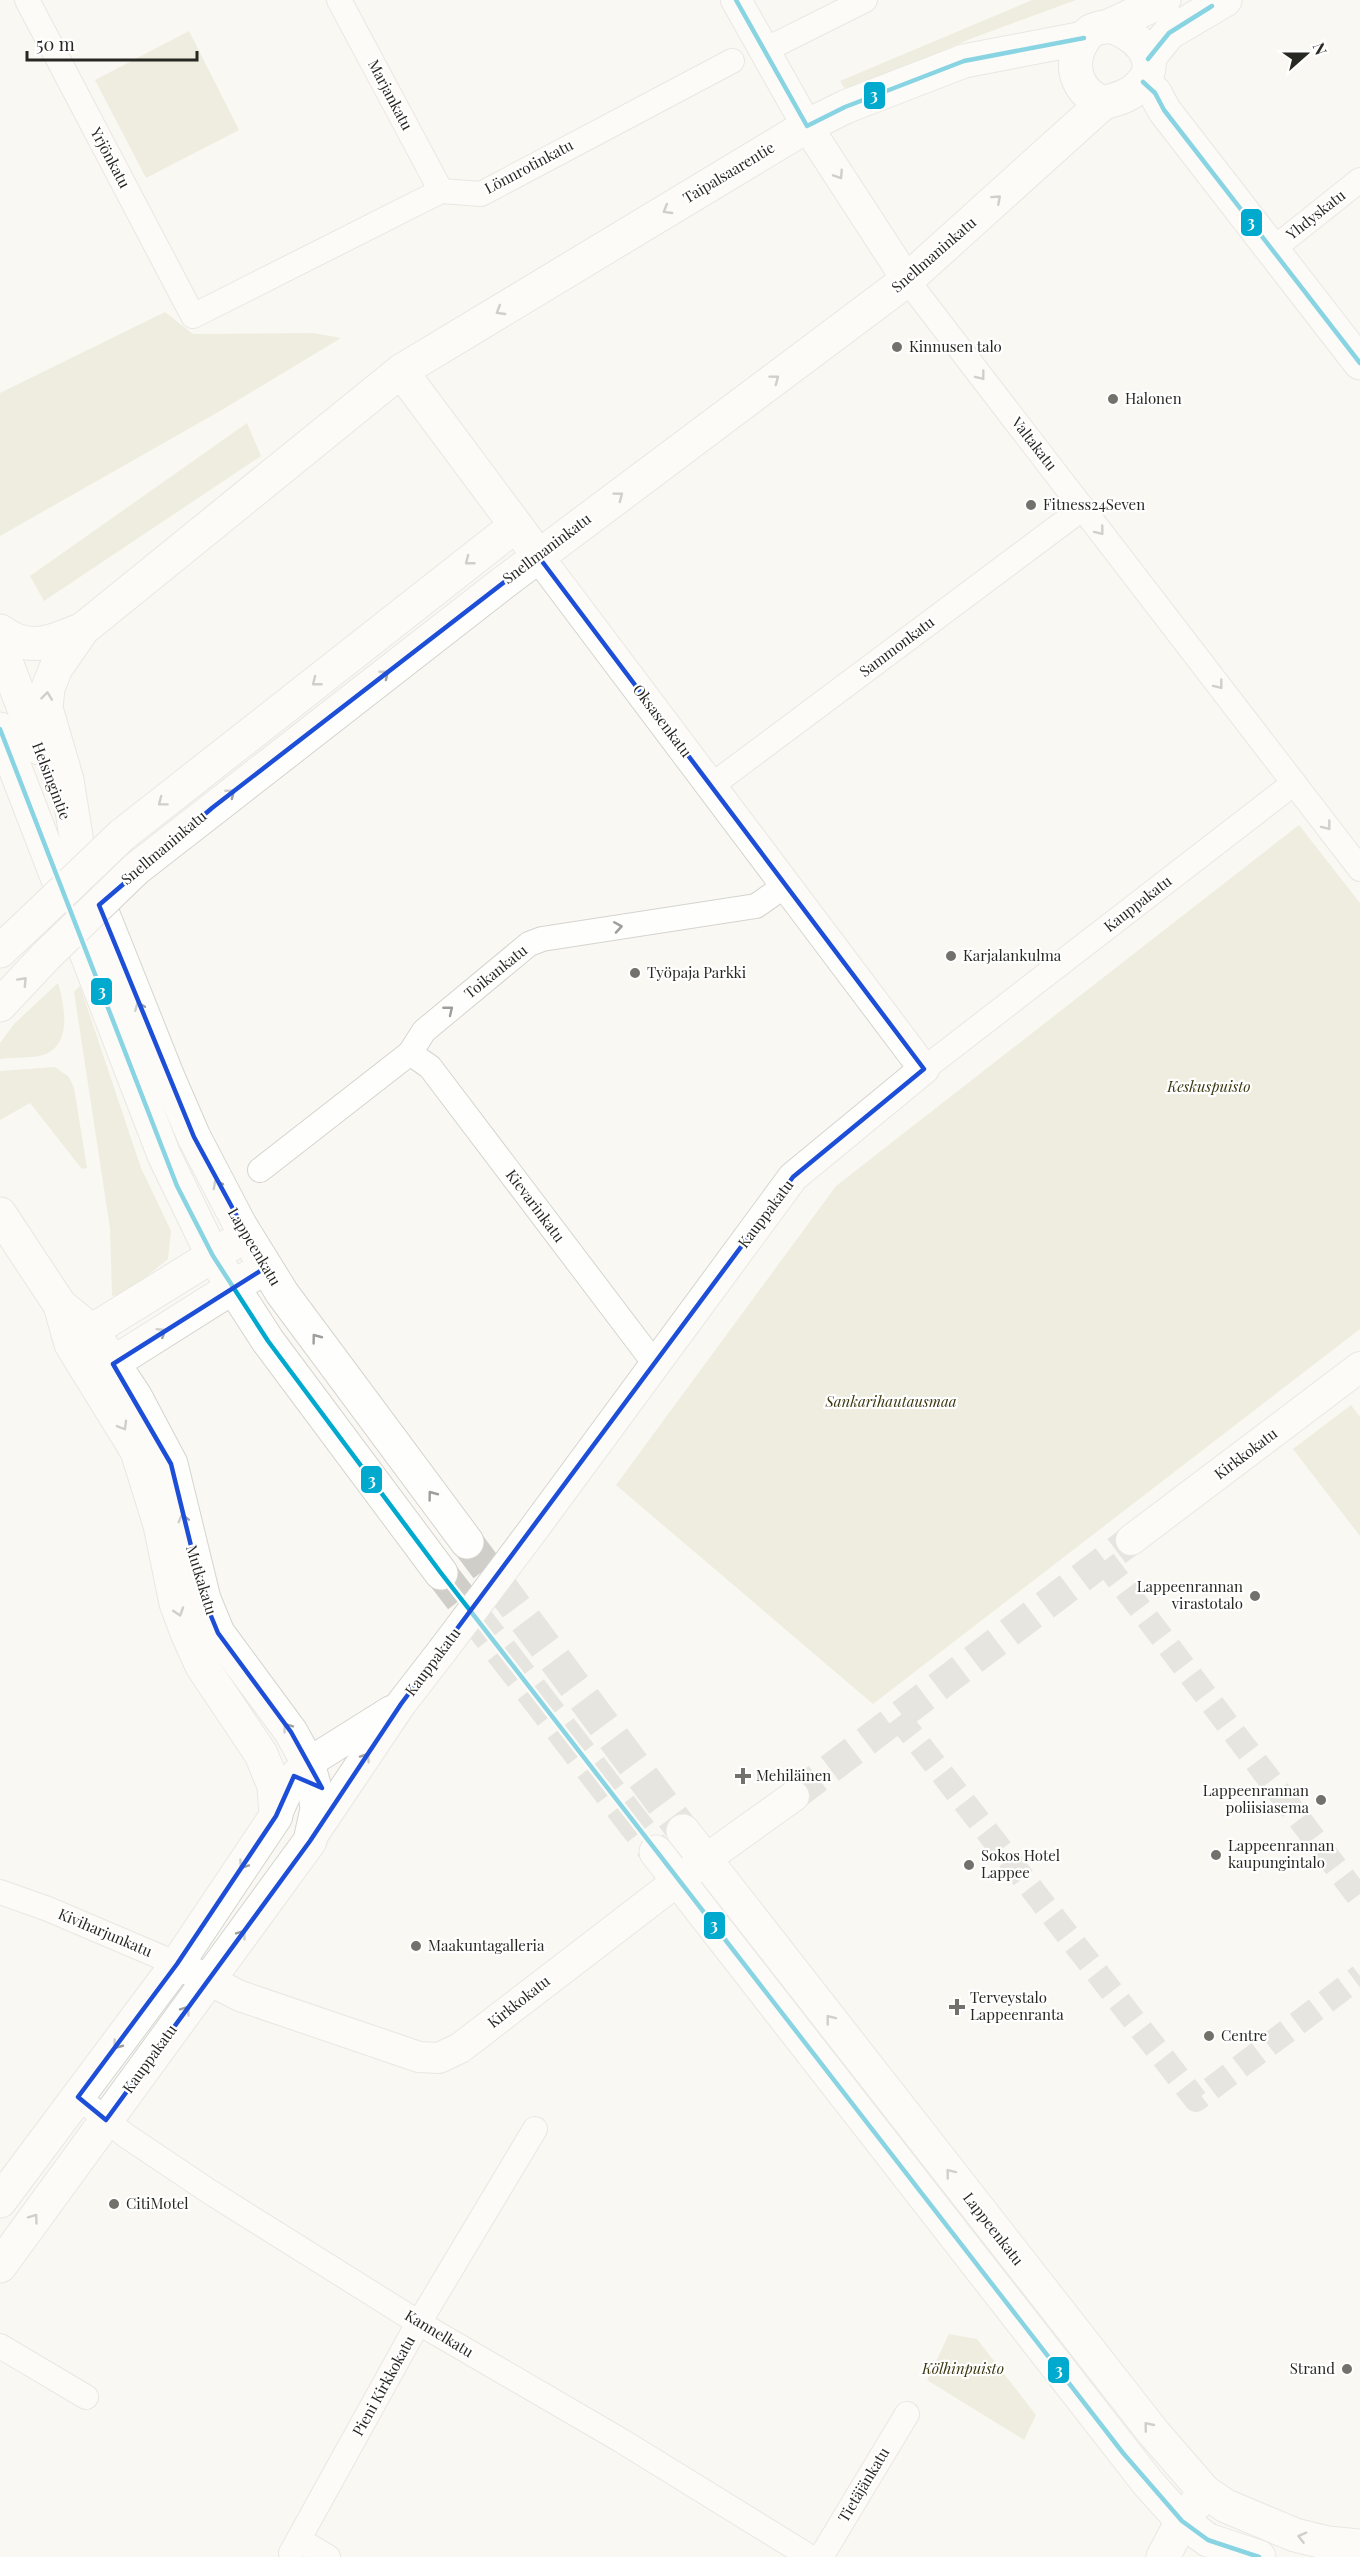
<svg xmlns="http://www.w3.org/2000/svg" width="1360" height="2557" viewBox="0 0 1360 2557" font-family="'Playfair Display',serif">
  <style>
    .green { fill: #e3e0c7 }
    .lines { fill: none; stroke-linecap: round; stroke-linejoin: round }
    .minor-tunnel { stroke: #d0cec9; stroke-width: 24; stroke-dasharray: 24 12; stroke-linecap: butt }
    .tertiary-tunnel { stroke: #d0cec9; stroke-width: 30; stroke-dasharray: 30 15; stroke-linecap: butt }
    .primary-tunnel { stroke: #d0cec9; stroke-width: 33; stroke-dasharray: 33 16; stroke-linecap: butt }
    .minor-casing { stroke: #d5d4cf; stroke-width: 26 }
    .tertiary-casing { stroke: #d5d4cf; stroke-width: 32 }
    .secondary-casing { stroke: #d5d4cf; stroke-width: 35 }
    .primary-casing { stroke: #d5d4cf; stroke-width: 35 }
    .minor { stroke: #fefefd; stroke-width: 24 }
    .tertiary { stroke: #fefefd; stroke-width: 30 }
    .secondary { stroke: #fefefd; stroke-width: 33 }
    .primary { stroke: #fefefd; stroke-width: 33 }
    .tertiary-bridge-casing { stroke: #d5d4cf; stroke-width: 32; stroke-linecap: butt }
    .primary-bridge-casing { stroke: #d5d4cf; stroke-width: 35; stroke-linecap: butt }
    .tertiary-bridge { stroke: #fefefd; stroke-width: 30 }
    .primary-bridge { stroke: #fefefd; stroke-width: 33 }
    .bus-1-casing { stroke: #fff; stroke-width: 9 }
    .bus-1 { stroke: #00a9ce; stroke-width: 4.5 }
    .oneway { stroke: #9e9e9b }
    .marked { fill: none; stroke: #1d4ed8; stroke-width: 4.5; stroke-linejoin: round }
    .poi-dot { fill: #72716b; stroke: #fff; stroke-width: 2 }
    .labels { text-anchor: middle; stroke-width: 4.5; stroke-linejoin: round; paint-order: stroke }
    .street-label { font-size: 15px; fill: #282823; stroke: #fff }
    .poi-label { font-size: 15px; fill: #282823; stroke: #fff; text-anchor: start }
    .park-label { font-size: 15px; font-style: italic; fill: #3b360f; stroke: #fff }
    .line-badge { stroke: #fff; stroke-width: 2 }
    .badge-label { font-size: 16px; text-anchor: middle; font-weight: bold; fill: #fff }
  </style>
  <rect width="100%" height="100%" fill="#faf8f2"/>
  <!-- green -->
  <g class="green">
    <path d="M1032,0h44l-106,39 -123,53 -7,-11z"/>
    <path d="M189,31l50,99 -93,48 -51,-98z"/>
    <path d="M165,312l28,22 120,-1 28,5 -121,73 -220,125v-143z"/>
    <path d="M247,423l14,33 -217,145 -14,-25z"/>
    <path d="M1299,825l61,78v426l-487,375 -257,-219 220,-299z"/>
    <path d="M58,983c6,20 14,58 -10,70 -12,6 -34,4 -48,6v-16l14,-19z"/>
    <path d="M80,986l61,182 30,63 -3,28 -42,34 -14,3 -2,-68 -36,-236z"/>
    <path d="M55,1067l14,10 5,11 13,80 -5,1 -52,-66 -30,17v-49z"/>
    <path d="M1351,1405l9,12v119l-67,-87z"/>
    <path d="M949,2334l28,5 59,76 -12,25 -97,-60z"/>
  </g>
  <g class="lines">
    <!-- minor-tunnel -->
    <g class="minor-tunnel">
      <path d="M1104,1561l256,338"/>
      <path d="M898,1717l298,383 164,-124"/>
    </g>
    <!-- tertiary-tunnel -->
    <path class="tertiary-tunnel" d="M794,1796l337,-256"/>
    <!-- primary-tunnel -->
    <g class="primary-tunnel">
      <path d="M467,1542l216,289"/>
      <path d="M441,1573l215,279"/>
    </g>
    <defs>
      <g id="minor">
        <path d="M27,0l166,316 248,-125 40,3 251,-133"/>
        <path d="M339,0l102,191"/>
        <path d="M765,50l100,-50"/>
        <path d="M1272,250l88,-70"/>
        <path d="M907,280l453,589"/>
        <path d="M711,786l372,-278"/>
        <path d="M410,1053l20,14 225,297"/>
        <path d="M924,1069l370,-286"/>
        <path d="M260,1170l150,-117 14,-22 105,-87 13,-5 214,-33 30,-21"/>
        <path d="M0,1892l48,17 129,55"/>
        <path d="M78,2097l47,38 85,57 209,131 203,118 188,116"/>
        <path d="M0,2346l86,51"/>
        <path d="M299,2540l29,17"/>
        <path d="M291,2553l120,-217 124,-207"/>
        <path d="M821,2557l86,-143"/>
      </g>
      <g id="tertiary">
        <path d="M736,0l71,126 100,154"/>
        <path d="M533,1530l260,-353 131,-108 -386,-513"/>
        <path d="M1131,1540l229,-173"/>
        <path d="M276,1816l18,-40 14,-13 83,-52"/>
        <path d="M311,1838l90,-134 41,-53"/>
        <path d="M177,1964l63,32 179,61 20,1 21,-10 246,-189 88,-63"/>
      </g>
      <g id="secondary">
        <path d="M1109,26l55,-26"/>
        <path d="M1148,59l21,-26 56,-33"/>
        <path d="M1163,2557l19,-36 23,-29"/>
      </g>
      <g id="primary">
        <path d="M1109,26c25,6 55,33 32,58 -10,12 -24,15 -38,19 -24,-10 -34,-33 -23,-57 3,-6 6,-11 11,-15 6,-3 13,-4 18,-5z"/>
        <path d="M1143,82l12,11 9,17 196,253"/>
        <path d="M401,371l128,172"/>
        <path d="M0,631c29,22 52,11 83,-2"/>
        <path d="M0,646l39,102"/>
        <path d="M0,729l164,426 49,101 55,85 173,232"/>
        <path d="M122,835l393,-309"/>
        <path d="M75,844l93,233 26,60 46,88 42,68 185,249"/>
        <path d="M79,855l-12,-75 -21,-72 2,-20 8,-20 27,-39 318,-258 406,-245 38,-19 119,-46 120,-23"/>
        <path d="M136,869l367,-286 404,-303 196,-177"/>
        <path d="M0,951l32,-30"/>
        <path d="M0,1005l46,-49"/>
        <path d="M0,1214l60,91 11,39 66,107 23,74 16,78 11,30 15,33 59,88 13,32 2,30 -99,148 -177,237"/>
        <path d="M72,1343l158,-98"/>
        <path d="M94,1375l157,-99"/>
        <path d="M683,1831l470,601 52,60 21,14 69,29 33,8 32,3"/>
        <path d="M656,1852l492,631 34,38 26,19 51,17"/>
        <path d="M0,2266l310,-425 7,-32 -3,-24 -6,-22 -17,-31 -73,-99 -14,-34 -33,-135 -36,-68 -43,-65 -32,-26"/>
      </g>
    </defs>
    <!-- minor casing -->
    <use href="#minor" class="minor-casing"/>
    <!-- tertiary casing -->
    <use href="#tertiary" class="tertiary-casing"/>
    <!-- secondary casing -->
    <use href="#secondary" class="secondary-casing"/>
    <!-- primary casing -->
    <use href="#primary" class="primary-casing"/>
    <!-- minor -->
    <use href="#minor" class="minor"/>
    <!-- tertiary -->
    <use href="#tertiary" class="tertiary"/>
    <!-- secondary -->
    <use href="#secondary" class="secondary"/>
    <!-- primary -->
    <use href="#primary" class="primary"/>
    <defs>
      <path id="tertiary-bridge" d="M442,1651l91,-121"/>
      <g id="primary-bridge">
        <path d="M32,921l90,-86"/>
        <path d="M46,956l90,-87"/>
      </g>
    </defs>
    <!-- tertiary-bridge casing -->
    <use href="#tertiary-bridge" class="tertiary-bridge-casing"/>
    <!-- primary-bridge casing -->
    <use href="#primary-bridge" class="primary-bridge-casing"/>
    <!-- tertiary-bridge -->
    <use href="#tertiary-bridge" class="tertiary-bridge"/>
    <!-- primary-bridge -->
    <use href="#primary-bridge" class="primary-bridge"/>
    <defs>
      <g id="bus-1">
        <path d="M736,0l71,126 38,-19 119,-46 120,-23"/>
        <path d="M1148,59l21,-26 43,-27"/>
        <path d="M1143,82l12,11 9,17 196,253"/>
        <path d="M0,729l177,457 36,70 55,85 173,232 682,880 59,68 26,19 51,17"/>
      </g>
    </defs>
    <!-- bus-1 casing -->
    <use href="#bus-1" class="bus-1-casing"/>
    <!-- bus-1 -->
    <use href="#bus-1" class="bus-1"/>
  </g>
  <!-- one-way arrows -->
  <defs><path id="oneway-chevron" d="M-2-3.5L2.5 0L-2 3.5" fill="none" stroke-width="1.6" stroke-linecap="round" stroke-linejoin="round" transform="scale(1.5)"/></defs>
  <g class="oneway">
    <use href="#oneway-chevron" transform="translate(839 175) rotate(57)"/>
    <use href="#oneway-chevron" transform="translate(997 199) rotate(-42)"/>
    <use href="#oneway-chevron" transform="translate(667 210) rotate(149)"/>
    <use href="#oneway-chevron" transform="translate(500 311) rotate(149)"/>
    <use href="#oneway-chevron" transform="translate(981 376) rotate(52)"/>
    <use href="#oneway-chevron" transform="translate(775 379) rotate(-37)"/>
    <use href="#oneway-chevron" transform="translate(619 496) rotate(-37)"/>
    <use href="#oneway-chevron" transform="translate(1100 531) rotate(52)"/>
    <use href="#oneway-chevron" transform="translate(469 561) rotate(142)"/>
    <use href="#oneway-chevron" transform="translate(385 674) rotate(-38)"/>
    <use href="#oneway-chevron" transform="translate(316 682) rotate(142)"/>
    <use href="#oneway-chevron" transform="translate(1219 685) rotate(52)"/>
    <use href="#oneway-chevron" transform="translate(47 696) rotate(-83)"/>
    <use href="#oneway-chevron" transform="translate(231 793) rotate(-38)"/>
    <use href="#oneway-chevron" transform="translate(162 802) rotate(143)"/>
    <use href="#oneway-chevron" transform="translate(1327 826) rotate(52)"/>
    <use href="#oneway-chevron" transform="translate(618 927) rotate(-9)"/>
    <use href="#oneway-chevron" transform="translate(23 981) rotate(-47)"/>
    <use href="#oneway-chevron" transform="translate(139 1006) rotate(-112)"/>
    <use href="#oneway-chevron" transform="translate(449 1010) rotate(-39)"/>
    <use href="#oneway-chevron" transform="translate(217 1184) rotate(-118)"/>
    <use href="#oneway-chevron" transform="translate(162 1332) rotate(-32)"/>
    <use href="#oneway-chevron" transform="translate(316 1338) rotate(-127)"/>
    <use href="#oneway-chevron" transform="translate(123 1426) rotate(60)"/>
    <use href="#oneway-chevron" transform="translate(432 1495) rotate(-127)"/>
    <use href="#oneway-chevron" transform="translate(183 1518) rotate(-104)"/>
    <use href="#oneway-chevron" transform="translate(179 1612) rotate(72)"/>
    <use href="#oneway-chevron" transform="translate(287 1727) rotate(-126)"/>
    <use href="#oneway-chevron" transform="translate(366 1757) rotate(-56)"/>
    <use href="#oneway-chevron" transform="translate(243 1865) rotate(124)"/>
    <use href="#oneway-chevron" transform="translate(242 1934) rotate(-54)"/>
    <use href="#oneway-chevron" transform="translate(186 2010) rotate(-54)"/>
    <use href="#oneway-chevron" transform="translate(830 2019) rotate(-128)"/>
    <use href="#oneway-chevron" transform="translate(117 2045) rotate(127)"/>
    <use href="#oneway-chevron" transform="translate(950 2173) rotate(-128)"/>
    <use href="#oneway-chevron" transform="translate(34 2218) rotate(-54)"/>
    <use href="#oneway-chevron" transform="translate(1148 2426) rotate(-129)"/>
    <use href="#oneway-chevron" transform="translate(1302 2537) rotate(-166)"/>
  </g>
  <!-- marked area -->
  <path d="M0 0H1360V2557H0ZM538,556l386,513 -131,108 -392,527 -91,137 -204,279 -28,-23 99,-133 99,-148 18,-40 28,12 -31,-56 -73,-99 -14,-34 -33,-135 -58,-100 152,-96 -71,-131 -95,-232 113,-97z" fill="#faf8f2" fill-opacity=".55" fill-rule="evenodd"/>
  <path class="marked" d="M538,556l386,513 -131,108 -392,527 -91,137 -204,279 -28,-23 99,-133 99,-148 18,-40 28,12 -31,-56 -73,-99 -14,-34 -33,-135 -58,-100 152,-96 -71,-131 -95,-232 113,-97z"/>
  <!-- markers -->
  <g class="poi-dot">
    <circle cx="897" cy="347" r="6"/>
    <circle cx="1113" cy="399" r="6"/>
    <circle cx="1031" cy="505" r="6"/>
    <circle cx="951" cy="956" r="6"/>
    <circle cx="635" cy="973" r="6"/>
    <circle cx="1255" cy="1596" r="6"/>
    <path d="M740 1767h6v6h6v6h-6v6h-6v-6h-6v-6h6z"/>
    <circle cx="1321" cy="1800" r="6"/>
    <circle cx="1216" cy="1855" r="6"/>
    <circle cx="969" cy="1865" r="6"/>
    <circle cx="416" cy="1946" r="6"/>
    <path d="M954 1998h6v6h6v6h-6v6h-6v-6h-6v-6h6z"/>
    <circle cx="1209" cy="2036" r="6"/>
    <circle cx="114" cy="2204" r="6"/>
    <circle cx="1347" cy="2369" r="6"/>
  </g>
  <g class="labels">
    <!-- street labels -->
    <g class="street-label">
      <text transform="translate(390 95) rotate(62)" y="5">Marjankatu</text>
      <text transform="translate(110 158) rotate(62)" y="5">Yrjönkatu</text>
      <text transform="translate(529 167) rotate(-28)" y="5">Lönnrotinkatu</text>
      <text transform="translate(729 173) rotate(-31)" y="5">Taipalsaarentie</text>
      <text transform="translate(1316 215) rotate(-38)" y="5">Yhdyskatu</text>
      <text transform="translate(934 255) rotate(-41)" y="5">Snellmaninkatu</text>
      <text transform="translate(1034 444) rotate(52)" y="5">Valtakatu</text>
      <text transform="translate(547 549) rotate(-37)" y="5">Snellmaninkatu</text>
      <text transform="translate(897 647) rotate(-37)" y="5">Sammonkatu</text>
      <text transform="translate(662 721) rotate(53)" y="5">Oksasenkatu</text>
      <text transform="translate(51 781) rotate(69)" y="5">Helsingintie</text>
      <text transform="translate(164 848) rotate(-40)" y="5">Snellmaninkatu</text>
      <text transform="translate(1138 904) rotate(-38)" y="5">Kauppakatu</text>
      <text transform="translate(496 972) rotate(-39)" y="5">Toikankatu</text>
      <text transform="translate(535 1206) rotate(53)" y="5">Kievarinkatu</text>
      <text transform="translate(766 1214) rotate(-53)" y="5">Kauppakatu</text>
      <text transform="translate(254 1247) rotate(59)" y="5">Lappeenkatu</text>
      <text transform="translate(1246 1454) rotate(-37)" y="5">Kirkkokatu</text>
      <text transform="translate(201 1580) rotate(73)" y="5">Mutkakatu</text>
      <text transform="translate(433 1662) rotate(-53)" y="5">Kauppakatu</text>
      <text transform="translate(105 1933) rotate(23)" y="5">Kiviharjunkatu</text>
      <text transform="translate(519 2002) rotate(-38)" y="5">Kirkkokatu</text>
      <text transform="translate(150 2059) rotate(-54)" y="5">Kauppakatu</text>
      <text transform="translate(993 2229) rotate(52)" y="5">Lappeenkatu</text>
      <text transform="translate(439 2334) rotate(31)" y="5">Kannelkatu</text>
      <text transform="translate(384 2386) rotate(-61)" y="5">Pieni Kirkkokatu</text>
      <text transform="translate(864 2485) rotate(-59)" y="5">Tietäjänkatu</text>
    </g>
    <!-- poi labels -->
    <g class="poi-label">
      <text x="909" y="352">Kinnusen talo</text>
      <text x="1125" y="404">Halonen</text>
      <text x="1043" y="510">Fitness24Seven</text>
      <text x="963" y="961">Karjalankulma</text>
      <text x="647" y="978">Työpaja Parkki</text>
      <text x="1243" y="1592" text-anchor="end">Lappeenrannan<tspan x="1243" dy="17">virastotalo</tspan></text>
      <text x="756" y="1781">Mehiläinen</text>
      <text x="1309" y="1796" text-anchor="end">Lappeenrannan<tspan x="1309" dy="17">poliisiasema</tspan></text>
      <text x="1228" y="1851">Lappeenrannan<tspan x="1228" dy="17">kaupungintalo</tspan></text>
      <text x="981" y="1861">Sokos Hotel<tspan x="981" dy="17">Lappee</tspan></text>
      <text x="428" y="1951">Maakuntagalleria</text>
      <text x="970" y="2003">Terveystalo<tspan x="970" dy="17">Lappeenranta</tspan></text>
      <text x="1221" y="2041">Centre</text>
      <text x="126" y="2209">CitiMotel</text>
      <text x="1335" y="2374" text-anchor="end">Strand</text>
    </g>
    <!-- park labels -->
    <g class="park-label">
      <text x="1209" y="1092">Keskuspuisto</text>
      <text x="891" y="1407">Sankarihautausmaa</text>
      <text x="963" y="2374">Kölhinpuisto</text>
    </g>
  </g>
  <g class="line-badge">
    <rect x="863" y="81" width="23" height="29" rx="6" fill="#00a9ce"/>
    <rect x="1240" y="208" width="23" height="29" rx="6" fill="#00a9ce"/>
    <rect x="90" y="977" width="23" height="29" rx="6" fill="#00a9ce"/>
    <rect x="360" y="1465" width="23" height="29" rx="6" fill="#00a9ce"/>
    <rect x="703" y="1911" width="23" height="29" rx="6" fill="#00a9ce"/>
    <rect x="1047" y="2356" width="23" height="28" rx="6" fill="#00a9ce"/>
  </g>
  <g class="badge-label">
    <text x="874" y="101">3</text>
    <text x="1251" y="228">3</text>
    <text x="102" y="997">3</text>
    <text x="372" y="1486">3</text>
    <text x="714" y="1931">3</text>
    <text x="1059" y="2376">3</text>
  </g>
  <!-- north arrow -->
  <g transform="translate(1306 54) rotate(69)" stroke="#ffffff" stroke-width="4.5" paint-order="stroke">
  <path d="M0-4.5L10 22L0 15L-10 22Z" fill="#282823"/>
  <text y="-9" font-size="16" font-weight="bold" text-anchor="middle" fill="#282823">N</text>
  </g>
  <!-- scale -->
  <path d="M27 51v9h170v-9" fill="none" stroke="#282823" stroke-width="3"/>
  <text x="36" y="51" font-size="18" fill="#282823" stroke="#ffffff" stroke-width="4.5" paint-order="stroke">50 m</text>
</svg>
